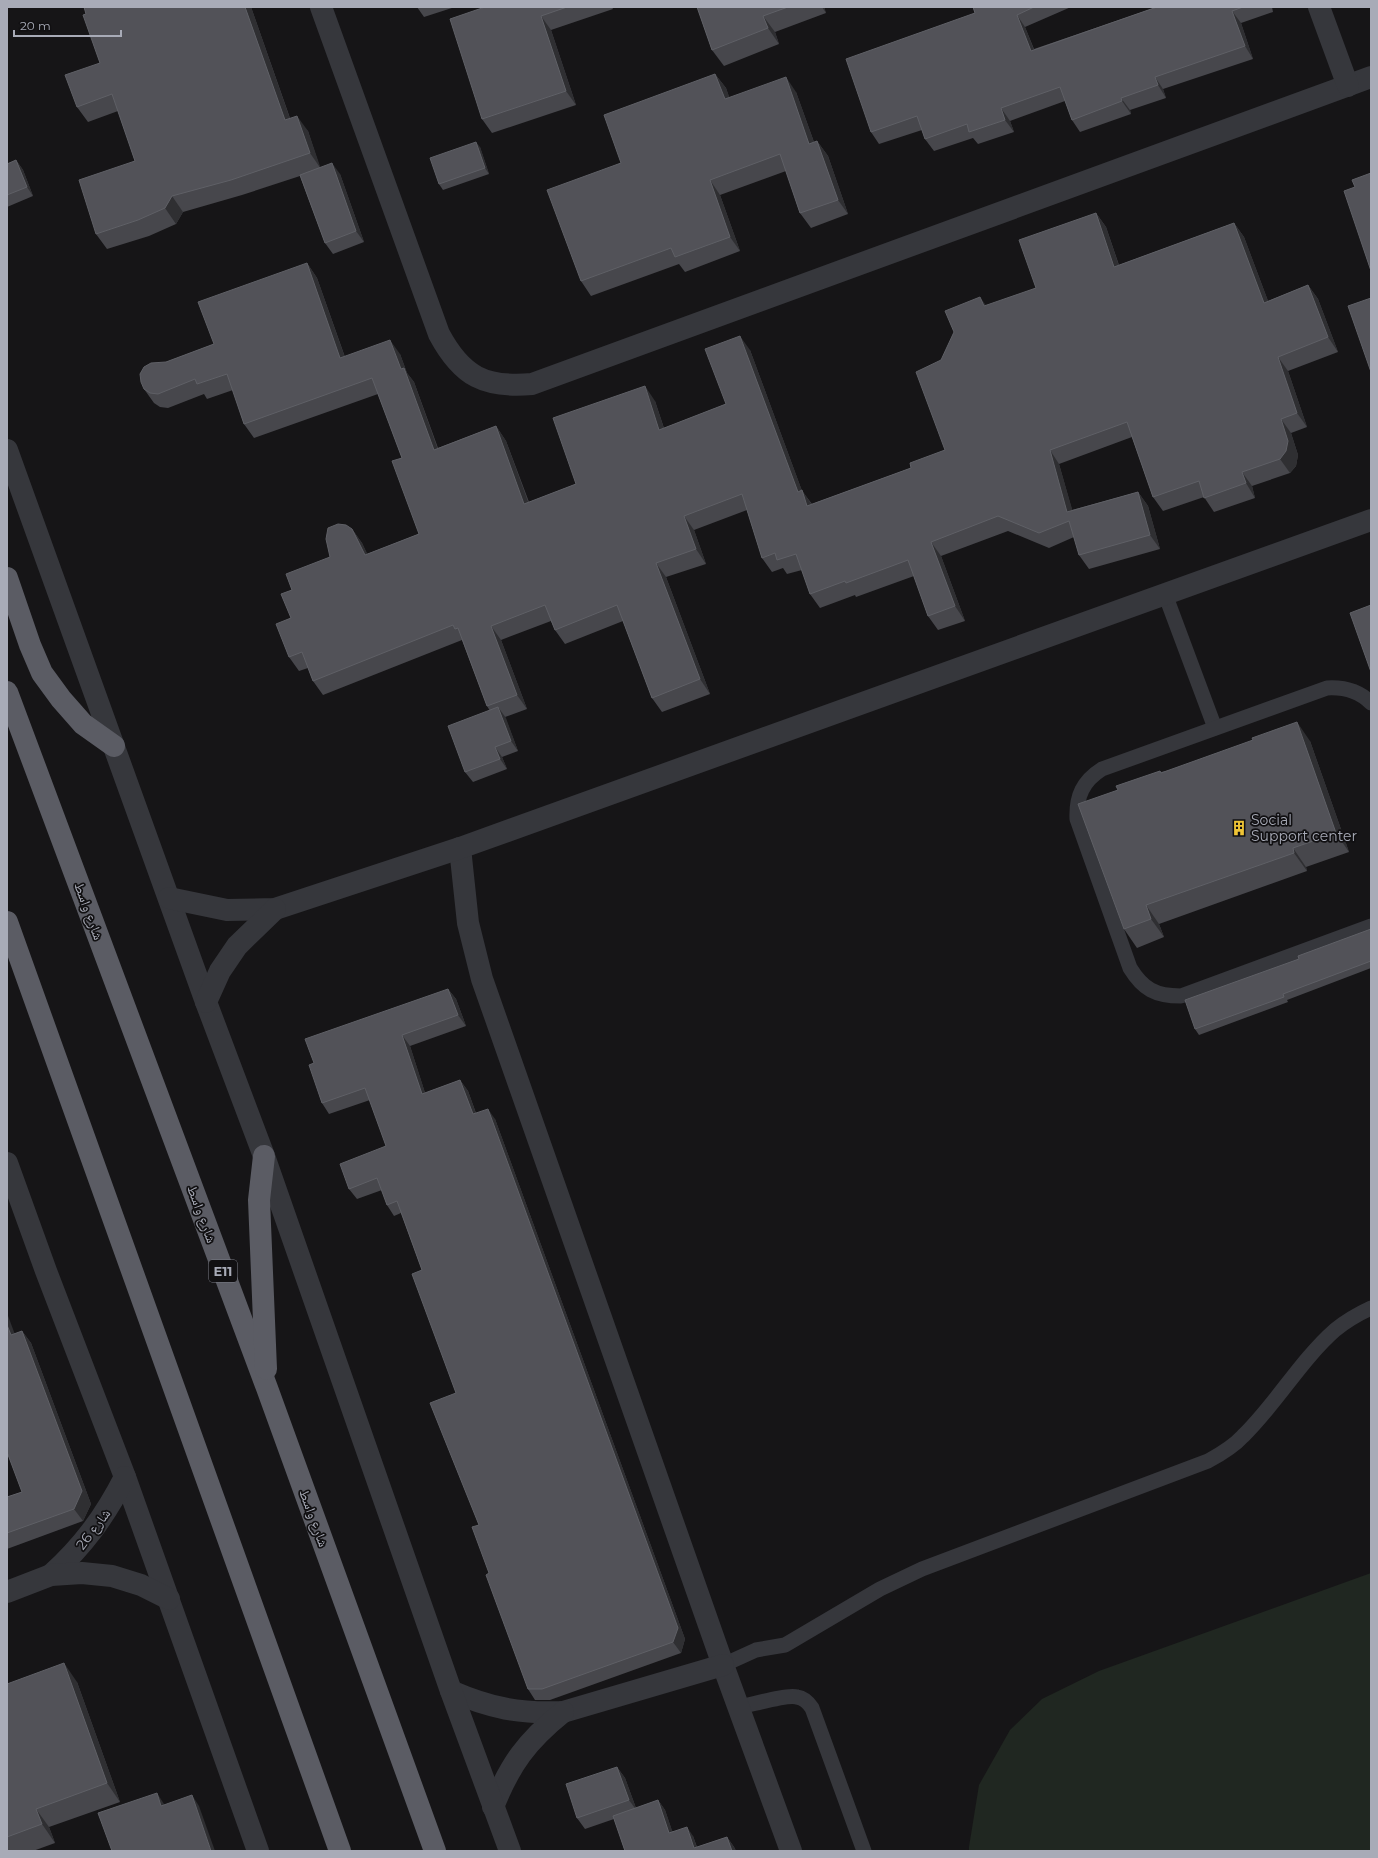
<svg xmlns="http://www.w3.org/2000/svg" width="1378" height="1858" viewBox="0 0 1378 1858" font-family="Montserrat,'Noto Naskh Arabic',sans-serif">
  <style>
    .green { fill: #202721 }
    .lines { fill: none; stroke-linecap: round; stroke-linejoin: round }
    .service { stroke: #36373c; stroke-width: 15 }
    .minor { stroke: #36373c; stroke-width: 22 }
    .tertiary { stroke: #36373c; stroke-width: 22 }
    .trunk { stroke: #5b5c64; stroke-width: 22 }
    .wall { fill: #47474c }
    .shaded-wall { fill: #2f2f32 }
    .building { fill: #525258; stroke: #5f6066 }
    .labels { text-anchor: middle; stroke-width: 3.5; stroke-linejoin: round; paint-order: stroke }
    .shield { fill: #111012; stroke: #7b7c86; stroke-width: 1 }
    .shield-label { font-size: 13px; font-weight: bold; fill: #a8abb7 }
    .poi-label { font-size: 14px; fill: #a8abb7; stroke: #111012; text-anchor: start }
    .street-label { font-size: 14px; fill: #a8abb7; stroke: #111012 }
  </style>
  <rect width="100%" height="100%" fill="#161517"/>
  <!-- green -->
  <path class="green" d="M1371,1573v278h-402v-4l10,-62 31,-55 32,-31 57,-28z"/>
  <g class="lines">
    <!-- service -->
    <g class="service">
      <path d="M1165,594l50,134"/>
      <path d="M1371,703c-12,-12 -27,-16 -44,-15l-225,81c-19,12 -26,27 -25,50l53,149c13,21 25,28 51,28l190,-70"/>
      <path d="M723,1665l33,-15 29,-5 95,-56 42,-20 286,-108c13,-7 25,-14 35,-25 33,-32 57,-75 92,-106 11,-9 23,-16 36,-22"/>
      <path d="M739,1707c12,-2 48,-13 58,-10 7,1 11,5 15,11l52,143"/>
    </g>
    <!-- minor -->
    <g class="minor">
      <path d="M321,7l118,327c23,43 46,54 93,50l839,-307"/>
      <path d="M1319,7l29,79"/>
      <path d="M460,848l8,75 14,56 241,686 68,186"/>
      <path d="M7,1163l39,108 79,206 133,374"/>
      <path d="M51,1575c33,-30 54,-59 74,-98"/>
      <path d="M7,1592l44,-17 31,-2 30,3 29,9 28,14"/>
      <path d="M451,1691c39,17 69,23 112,21l160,-47"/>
      <path d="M493,1807c17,-43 34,-66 70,-95"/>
    </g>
    <!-- tertiary -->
    <g class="tertiary">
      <path d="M7,450l199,552 58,154 187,535 59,160"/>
      <path d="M169,898l58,12 48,-1 185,-61 911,-328"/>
      <path d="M206,1002l14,-31 17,-25 38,-37"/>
    </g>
    <!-- trunk -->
    <g class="trunk">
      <path d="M7,578l23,67 12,28 19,26 22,25 31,22"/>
      <path d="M7,692l260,696 168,463"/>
      <path d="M7,922l333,929"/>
      <path d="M264,1156l-5,44 7,169"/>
    </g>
  </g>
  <!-- wall -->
  <g class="wall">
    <path d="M84,7h167l39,111 18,13 12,37 20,6 24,68 -31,12 -8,-11 -25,-67 -58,19 -59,17 -7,12 -27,12 -42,13 -11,-15 39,-73 -17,-50 -30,11 -11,-15 23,-44z"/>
    <path d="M417,7h38l-31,10z"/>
    <path d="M485,7h127l1,2 -62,21 25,75 -84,28 -10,-14z"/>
    <path d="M697,7h127l2,6 -51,19 4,12 -55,22 -12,-16z"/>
    <path d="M973,7h98l-46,20 9,22 123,-42h115l1,5 -32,11 12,36 -90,30 3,9 -36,12 1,4 -51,18 -8,-12 -7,-19 -55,20 4,11 -36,12 -5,-6 -39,13 -9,-12 -3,-9 -43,14 -8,-12 104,-119z"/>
    <path d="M715,74l11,14 3,9 67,-5 18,50 3,-1 11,15 20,58 -37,14 -11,-15 -14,-42 -66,24 20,56 -55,21 -6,-8 -88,32 -10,-15 40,-118z"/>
    <path d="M480,147l9,27 -46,16 -4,-6z"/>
    <path d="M16,160l7,10 10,26 -26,11v-43z"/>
    <path d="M1096,213l10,14 13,38 115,-42 10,14 24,64 40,-16 10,14 20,53 -50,19 19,56 -16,6 7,22 -2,11 -6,7 -38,13 3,12 -41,14 -10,-15 -41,14 -10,-14 -21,-60 -73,27 13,46 66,-18 10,14 12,43 -71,20 -10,-14 -5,-18 -25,11 -41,-17 -67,25 24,65 -27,9 -10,-14 -14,-40 -58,21 -1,-2 -35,13 -10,-14 -8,-24 -15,4 -4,-6 -11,4 -10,-14 -15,-48 -53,20 12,34 -40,13 44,117 -48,18 -10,-14 -29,-77 -58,23 -10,-14 -4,-9 -50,19 26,69 -22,8 13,34 -16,6 5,12 -34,13 -8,-10 25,-61 -3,-5 -25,-66 -139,55 -10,-14 -5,-13 -9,3 -10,-14 3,-67 38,-33 22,-28 10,14 5,11 52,-20 -17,-76 -24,-64 -124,44 -10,-14 -11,-34 -26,9 -3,-5 -36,14 -8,-1 -6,-4 -10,-14 22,-27 48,-18 93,-81 10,15 28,79 55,-3 7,19 7,9 24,66 58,-22 10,15 23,61 47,-18 79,-83 9,27 62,-24 24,-54 52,141 10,13 99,-36 34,-18 -4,-90 46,-54 49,-18z"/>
    <path d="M1310,741l39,111 -43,15 1,4 -148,53 5,13 -27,11 -13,-19 -6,-139 42,-19 1,1z"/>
    <path d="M1371,929v39l-84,32 1,2 -89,33 -4,-6 104,-70z"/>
    <path d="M448,989l8,10 10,27 -56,20 15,47 35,-13 8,11 8,22 19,6 190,520 -4,14 -131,47h-15l-7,-11 -39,-116 -10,-48 -23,-132 -34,-123 -21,-57 -7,3 -7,-11 -5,-15 -25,9 -8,-10 37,-43 -16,-46 -41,14 -7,-11 -8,-40z"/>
    <path d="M22,1331l9,12 60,161 -8,17 -76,28v-52l15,-5 -8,-158z"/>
    <path d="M77,1682l43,120 -71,25 6,16 -22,8h-26v-167z"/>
    <path d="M617,1767l8,11 11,30 22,-8 7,10 7,21 21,5 4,11 30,-10 7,10 2,4h-111l-11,-32 -29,10 -8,-11z"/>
  </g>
  <!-- shaded-wall -->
  <g class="shaded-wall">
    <path d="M245,7h6l45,129 -11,-16z"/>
    <path d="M822,7h2l2,6z"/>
    <path d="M1232,11l9,12 12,36 -8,-13z"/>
    <path d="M1017,15l8,12 14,36 -8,-12z"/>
    <path d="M541,16l10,14 25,75 -10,-14z"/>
    <path d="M763,16l12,16 4,12 -11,-16z"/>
    <path d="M715,74l11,14 9,25 -10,-14z"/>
    <path d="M786,77l10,15 24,67 -11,-15z"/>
    <path d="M1155,77l8,12 3,9 -8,-13z"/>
    <path d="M1121,98l9,12 1,4 -9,-13z"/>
    <path d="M1001,108l9,13 4,11 -9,-12z"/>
    <path d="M297,116l11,15 13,38 -11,-16z"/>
    <path d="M817,141l11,15 20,58 -10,-14z"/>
    <path d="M476,142l4,5 9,27 -4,-6z"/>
    <path d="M16,160l7,10 10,26 -6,-9z"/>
    <path d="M332,163l8,11 24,68 -8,-11z"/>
    <path d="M710,180l10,15 20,56 -10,-14z"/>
    <path d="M172,196l11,16 -7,12 -11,-16z"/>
    <path d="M1096,213l10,14 18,54 -10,-14z"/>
    <path d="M1234,223l10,14 30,80 -10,-14z"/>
    <path d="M307,263l10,15 33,94 -10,-14z"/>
    <path d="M1308,285l10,14 20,53 -10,-15z"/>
    <path d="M980,297l10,14 -6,-5z"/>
    <path d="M740,336l10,14 55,149 -3,-9 10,15 5,15 -19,-28z"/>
    <path d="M390,340l10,14 7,19 7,9 29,82 -9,-14 -33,-81z"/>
    <path d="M1278,357l10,14 19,56 -10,-14z"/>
    <path d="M645,386l10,15 14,43 -10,-14z"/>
    <path d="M1281,419l10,14 7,22 -2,11 -6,7 -10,-14z"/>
    <path d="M496,426l10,15 28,77 -10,-14z"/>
    <path d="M1050,450l9,14 18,62 -10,-14z"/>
    <path d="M1242,472l10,14 3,12 -9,-15z"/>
    <path d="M1138,492l10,14 12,43 -10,-14z"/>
    <path d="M684,516l10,14 12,34 -10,-15z"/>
    <path d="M352,529l10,14 13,26 -10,-14z"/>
    <path d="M931,542l10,14 24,65 -10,-15z"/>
    <path d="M656,563l10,14 44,117 -10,-15z"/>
    <path d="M491,626l10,14 26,69 -10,-14z"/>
    <path d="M498,707l8,11 12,33 -7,-10z"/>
    <path d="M1297,722l13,19 39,111 -13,-19z"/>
    <path d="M495,747l7,10 5,12 -7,-10z"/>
    <path d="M1293,848l13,19 1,4 -13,-18z"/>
    <path d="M1146,905l13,19 5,13 -13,-18z"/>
    <path d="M448,989l8,10 10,27 -8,-11z"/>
    <path d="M402,1035l8,11 19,59 -7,-11z"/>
    <path d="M460,1080l8,11 12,34 -7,-11z"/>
    <path d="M488,1109l7,10 190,520 -4,14 -8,-11z"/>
    <path d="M7,1313l13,35 -9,-13 -4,-10z"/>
    <path d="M22,1331l9,12 60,161 -8,17 -9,-12z"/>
    <path d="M64,1663l13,19 43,120 -13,-19z"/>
    <path d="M617,1767l8,11 12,33 -8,-11z"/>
    <path d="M157,1793l7,11 4,12 -7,-10z"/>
    <path d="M192,1795l7,11 16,45h-4z"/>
    <path d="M658,1800l7,10 11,32 -7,-9z"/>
    <path d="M36,1809l13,18 6,16 -13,-19z"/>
    <path d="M687,1827l6,9 5,15 -4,-3z"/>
    <path d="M727,1837l7,10 2,4h-4z"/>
  </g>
  <!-- building -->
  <g class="building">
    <path d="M84,7h161l40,113 12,-4 13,37 -79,27 -59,16 -7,12 -27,12 -42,14 -17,-54 56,-19 -23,-67 -35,13 -12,-32 35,-12 -17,-48 3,-1z"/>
    <path d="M485,7h82l-26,9 25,75 -84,28 -32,-100z"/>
    <path d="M697,7h91l-25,9 5,12 -56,22z"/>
    <path d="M973,7h61l-17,8 14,36 126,-44h86l-11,4 13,35 -90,31 3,8 -37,13 1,3 -50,19 -12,-33 -59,21 4,12 -36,12 -2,-8 -42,15 -8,-23 -46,16 -25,-73 129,-46z"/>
    <path d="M715,74l10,25 61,-22 23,67 8,-3 21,59 -38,13 -20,-59 -70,26 20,57 -55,20 -4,-9 -90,33 -34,-91 74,-27 -17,-48z"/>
    <path d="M476,142l9,26 -46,16 -9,-26z"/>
    <path d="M16,160l11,27 -20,8v-31z"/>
    <path d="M332,163l24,68 -31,12 -25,-68z"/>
    <path d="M1371,173v98l-27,-80 11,-4 -3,-7z"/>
    <path d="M1096,213l18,54 120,-44 30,80 44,-18 20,52 -50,20 19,56 -16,6 7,22 -2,10 -6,8 -38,13 4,11 -42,15 -5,-17 -46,16 -26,-75 -77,28 17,62 71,-20 12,43 -71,20 -10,-34 -30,12 -41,-17 -67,26 24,64 -27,10 -20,-56 -62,23 -1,-2 -35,13 -14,-40 -19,6 -2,-7 -13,5 -20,-64 -58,22 12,33 -40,14 44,116 -48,19 -35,-93 -62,25 -10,-25 -54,21 26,69 -30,11 -29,-78 -3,1 -2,-4 -140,56 -11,-29 -13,5 -13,-33 15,-6 -10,-24 11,-4 -6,-16 44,-17 -4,-18 2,-11 10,-4 8,1 6,4 13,26 54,-21 -27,-73 10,-3 -30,-80 -128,46 -17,-50 -30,10 -2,-5 -37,15 -8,-1 -6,-4 -3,-7 -1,-8 4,-7 7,-4 15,-1 48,-18 -16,-42 109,-39 33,95 50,-18 11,29 3,-1 30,82 62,-24 28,78 52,-20 -23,-66 92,-32 14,44 67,-26 -21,-55 35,-13 58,156 4,-2 5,16 104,-38 -1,-5 35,-13 -29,-78 25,-12 13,-28 -9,-21 35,-14 4,9 52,-18 -17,-48z"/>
    <path d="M1371,298v74l-23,-66z"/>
    <path d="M1371,605v67l-21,-59z"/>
    <path d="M498,707l13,34 -16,6 5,12 -35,13 -17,-46z"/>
    <path d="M1297,722l39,111 -43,15 1,5 -148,52 5,14 -27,10 -46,-125 40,-14 -2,-4 44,-15 1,2 92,-33 -1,-2z"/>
    <path d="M1371,929v32l-88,33 1,3 -89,32 -10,-29 114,-41 -1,-3z"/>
    <path d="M448,989l10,26 -56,20 20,59 38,-14 13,34 15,-5 190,519 -5,14 -131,47h-14l-42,-114 3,-2 -17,-46 7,-2 -49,-122 26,-10 -44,-119 10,-4 -25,-69 -10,4 -10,-27 -28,11 -9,-25 46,-18 -21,-58 -43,15 -13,-38 5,-2 -9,-24z"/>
    <path d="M7,1325l4,10 11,-4 60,160 -8,18 -67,24v-36l15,-5 -15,-40z"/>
    <path d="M64,1663l43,120 -71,26 6,15 -35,13v-153z"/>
    <path d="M617,1767l12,33 -52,18 -11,-34z"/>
    <path d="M157,1793l4,13 31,-11 19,56h-99l-14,-38z"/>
    <path d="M658,1800l11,33 18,-6 7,21 33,-11 5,14h-107l-12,-35z"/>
  </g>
  <!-- icons -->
  <defs>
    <symbol id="building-bare" viewBox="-9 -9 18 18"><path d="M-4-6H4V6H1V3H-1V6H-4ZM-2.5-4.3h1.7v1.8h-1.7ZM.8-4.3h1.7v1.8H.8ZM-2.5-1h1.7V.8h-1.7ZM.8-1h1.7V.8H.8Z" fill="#efc436" stroke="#111012" stroke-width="2.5" paint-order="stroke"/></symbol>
  </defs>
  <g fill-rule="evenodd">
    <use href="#building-bare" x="1228" y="817" width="22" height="22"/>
  </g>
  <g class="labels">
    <!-- shield labels -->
    <rect class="shield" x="209" y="1260" width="28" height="22" rx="3"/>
    <g class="shield-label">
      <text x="223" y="1276">E11</text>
    </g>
    <!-- poi labels -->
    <g class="poi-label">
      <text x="1251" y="825">Social<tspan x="1251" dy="16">Support center</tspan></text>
    </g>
    <!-- street labels -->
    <g class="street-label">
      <text transform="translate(89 911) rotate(70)" y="5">شارع واسط</text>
      <text transform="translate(202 1214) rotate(70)" y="5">شارع واسط</text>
      <text transform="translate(314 1518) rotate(70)" y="5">شارع واسط</text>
      <text transform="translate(93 1529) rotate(-53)" y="5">شارع 26</text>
    </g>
  </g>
  <!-- border -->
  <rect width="1378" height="1858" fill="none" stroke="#a8abb7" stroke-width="16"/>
  <!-- scale -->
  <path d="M14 30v6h107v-6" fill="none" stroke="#a8abb7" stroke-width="2"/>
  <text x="20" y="30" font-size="12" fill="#a8abb7" stroke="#111012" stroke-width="3" paint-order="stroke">20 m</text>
</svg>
